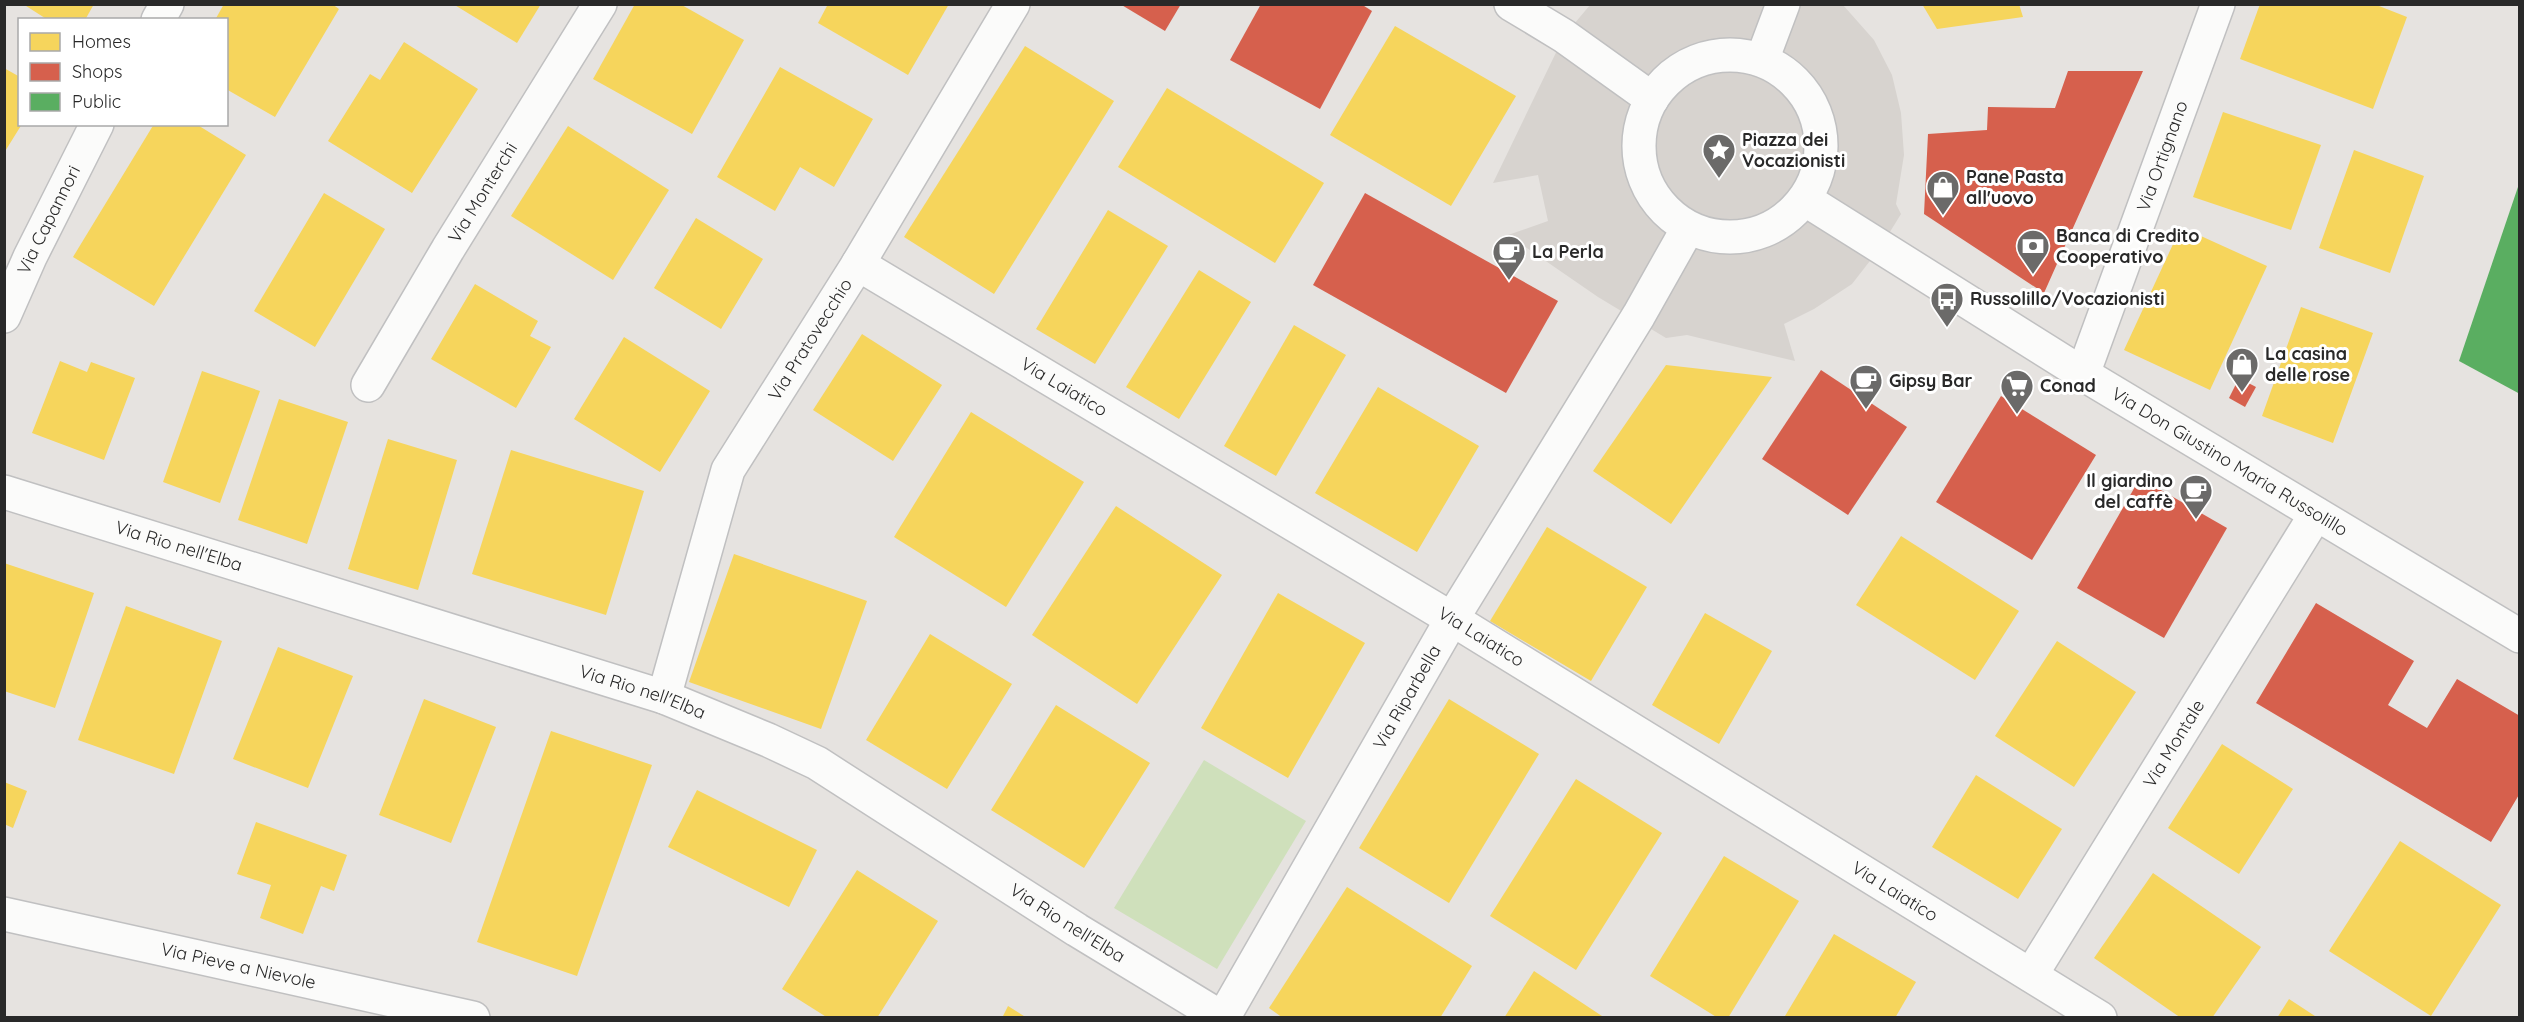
<svg xmlns="http://www.w3.org/2000/svg" width="2524" height="1022" viewBox="0 0 2524 1022" font-family="Quicksand,sans-serif">
  <style>
    .green { fill: #cfe0bb }
    .plaza { fill: #d7d3cf }
    .homes { fill: #f6d55c }
    .shops { fill: #d6604d }
    .public { fill: #5aae61 }
    .lines { fill: none; stroke-linecap: round; stroke-linejoin: round }
    .minor-casing { stroke: #c0c0c1; stroke-width: 36 }
    .minor { stroke: #fbfbfa; stroke-width: 33 }
    .labels { text-anchor: middle; stroke-width: 6; stroke-linejoin: round; paint-order: stroke }
    .poi-label { font-size: 18px; font-weight: bold; fill: #292929; stroke: #fff; text-anchor: start }
    .street-label { font-size: 18px; fill: #292929; stroke: #fff }
  </style>
  <rect width="100%" height="100%" fill="#e6e3e0"/>
  <!-- green -->
  <path class="green" d="M1204,760l102,61 -89,148 -103,-61z"/>
  <!-- plaza -->
  <path class="plaza" d="M1590,5h253l31,35 18,35 9,38 3,42 -8,49 5,10 -21,34 -28,36 -38,25 -30,15 11,37 -108,-26 -21,3 -68,-41 -90,-62 40,-14 -10,-46 -45,8 71,-147z"/>
  <!-- homes -->
  <g class="homes">
    <path d="M23,4h71l-9,16h-37z"/>
    <path d="M224,4h108l7,5 -64,108 -49,-28v-69h-11z"/>
    <path d="M453,4h88l-24,39z"/>
    <path d="M635,4h45l64,36 -52,94 -99,-55z"/>
    <path d="M828,4h121l-41,71 -90,-52z"/>
    <path d="M1922,4h97l4,13 -86,12z"/>
    <path d="M2260,4h114l33,13 -34,92 -133,-50z"/>
    <path d="M1395,26l121,70 -65,110 -121,-71z"/>
    <path d="M404,42l74,47 -66,104 -84,-52 42,-67 10,6z"/>
    <path d="M1025,46l89,55 -120,193 -90,-57z"/>
    <path d="M780,67l93,52 -39,68 -34,-20 -25,44 -58,-34z"/>
    <path d="M4,68l16,9v47h2l-18,29z"/>
    <path d="M1167,88l157,95 -49,80 -157,-96z"/>
    <path d="M2223,112l98,33 -30,85 -98,-33z"/>
    <path d="M154,124h42l50,31 -92,151 -81,-49z"/>
    <path d="M568,126l101,64 -56,90 -102,-64z"/>
    <path d="M2354,150l70,26 -34,97 -71,-25z"/>
    <path d="M324,193l61,36 -70,118 -61,-36z"/>
    <path d="M1108,210l60,36 -73,118 -59,-35z"/>
    <path d="M696,218l67,41 -42,70 -67,-41z"/>
    <path d="M2181,227l86,39 -57,124 -86,-40z"/>
    <path d="M1199,270l52,32 -72,117 -53,-32z"/>
    <path d="M475,284l63,37 -8,15 21,11 -35,61 -85,-49z"/>
    <path d="M2301,307l72,26 -40,110 -71,-27z"/>
    <path d="M1294,325l52,30 -70,121 -52,-30z"/>
    <path d="M862,334l80,51 -49,76 -80,-51z"/>
    <path d="M624,337l86,54 -50,81 -86,-53z"/>
    <path d="M60,361l27,11 4,-10 44,16 -31,82 -72,-27z"/>
    <path d="M1666,365l106,12 -101,147 -78,-53z"/>
    <path d="M202,371l58,20 -40,112 -57,-21z"/>
    <path d="M1378,387l101,59 -62,106 -102,-59z"/>
    <path d="M279,399l69,23 -41,122 -69,-24z"/>
    <path d="M971,412l113,70 -78,125 -112,-70z"/>
    <path d="M388,439l69,21 -39,130 -70,-21z"/>
    <path d="M511,450l133,41 -38,124 -134,-41z"/>
    <path d="M1116,506l106,69 -85,129 -105,-69z"/>
    <path d="M1547,527l100,60 -56,94 -101,-60z"/>
    <path d="M1901,536l118,75 -44,69 -119,-75z"/>
    <path d="M734,554l133,47 -46,128 -132,-47z"/>
    <path d="M4,563l90,30 -39,115 -51,-17z"/>
    <path d="M1278,593l87,50 -77,135 -87,-50z"/>
    <path d="M126,606l96,35 -48,133 -96,-34z"/>
    <path d="M1705,613l67,38 -53,93 -67,-39z"/>
    <path d="M930,634l82,50 -65,105 -81,-49z"/>
    <path d="M2057,641l79,51 -62,95 -79,-51z"/>
    <path d="M278,647l75,29 -45,112 -75,-29z"/>
    <path d="M424,699l72,28 -45,116 -72,-28z"/>
    <path d="M1449,699l90,55 -90,149 -90,-55z"/>
    <path d="M1056,705l94,58 -66,105 -93,-58z"/>
    <path d="M551,731l101,34 -75,211 -100,-34z"/>
    <path d="M2222,744l71,45 -54,85 -71,-46z"/>
    <path d="M1976,775l86,54 -44,70 -86,-52z"/>
    <path d="M1576,779l86,54 -86,137 -86,-54z"/>
    <path d="M4,782l23,9 -14,37 -9,-4z"/>
    <path d="M697,790l120,60 -28,57 -121,-60z"/>
    <path d="M256,822l91,33 -13,36 -13,-5 -18,48 -43,-16 11,-33 -34,-11z"/>
    <path d="M2400,841l101,64 -70,111 -102,-65z"/>
    <path d="M1724,856l75,45 -71,117h-10l-68,-42z"/>
    <path d="M857,870l81,51 -61,97h-49l-46,-29z"/>
    <path d="M2153,873l108,74 -49,71h-31l-87,-60z"/>
    <path d="M1347,887l125,79 -32,52h-157l-14,-10z"/>
    <path d="M1834,934l82,48 -21,36 -110,-2z"/>
    <path d="M1534,971l71,47h-101z"/>
    <path d="M2289,999l29,19h-41z"/>
    <path d="M1008,1006l19,12h-25z"/>
  </g>
  <!-- shops -->
  <g class="shops">
    <path d="M1120,4h61l-16,27z"/>
    <path d="M1261,4h100l11,7 -52,98 -90,-49z"/>
    <path d="M2068,71h75l-99,222 -120,-79 4,-80 59,-4 1,-23 67,1z"/>
    <path d="M1365,193l193,108 -52,92 -193,-108z"/>
    <path d="M1821,370l86,57 -59,88 -86,-56z"/>
    <path d="M2239,378l17,9 -11,20 -16,-9z"/>
    <path d="M2001,396l95,59 -64,105 -96,-58z"/>
    <path d="M2140,478l87,50 -63,110 -87,-50z"/>
    <path d="M2316,603l98,58 -26,44 39,23 30,-49 63,37v77l-29,49 -235,-139z"/>
  </g>
  <!-- public -->
  <path class="public" d="M2519,184h1v210l-61,-33z"/>
  <g class="lines">
    <defs>
      <g id="minor">
        <path d="M1511,4l53,32 88,63"/>
        <path d="M158,20l9,-16"/>
        <circle cx="1730" cy="146" r="91"/>
        <path d="M1762,60l21,-56"/>
        <path id="s1" d="M1806,200l277,174 437,262"/>
        <path id="s2" d="M858,264l594,355 648,399"/>
        <path id="s3" d="M4,316l26,-59 67,-133"/>
        <path id="s4" d="M2083,374l135,-370"/>
        <path id="s5" d="M368,385l80,-136 152,-245"/>
        <path id="s6" d="M4,492l660,205 104,43 49,23 260,167 145,88"/>
        <path id="s7" d="M664,697l64,-227 130,-206 155,-260"/>
        <path id="s8" d="M4,914l469,104"/>
        <path id="s9" d="M2031,975l285,-461"/>
        <path id="s10" d="M1223,1018l229,-399 187,-304 49,-87"/>
      </g>
    </defs>
    <!-- minor casing -->
    <use href="#minor" class="minor-casing"/>
    <!-- minor -->
    <use href="#minor" class="minor"/>
  </g>
  <!-- icons -->
  <defs>
    <symbol id="sight-pin" viewBox="-11 -11 22 30"><path d="M0 17L-7.5 6A9.5 9.5 0 1 1 7.5 6Z" fill="#6b6a69" stroke="#fff"/><path d="M0-6L1.8-2.2L6-1.7L2.9 1.2L3.7 5.4L0 3.3L-3.7 5.4L-2.9 1.2L-6-1.7L-1.8-2.2Z" fill="#fff"/></symbol>
    <symbol id="shop-pin" viewBox="-11 -11 22 30"><path d="M0 17L-7.5 6A9.5 9.5 0 1 1 7.5 6Z" fill="#6b6a69" stroke="#fff"/><path d="M-5-2.5h2.3a2.7 3.5 0 0 1 5.4 0H5L5.5 6h-11ZM-1.5-2.5h3a1.5 2.3 0 0 0-3 0Z" fill="#fff"/></symbol>
    <symbol id="bank-pin" viewBox="-11 -11 22 30"><path d="M0 17L-7.5 6A9.5 9.5 0 1 1 7.5 6Z" fill="#6b6a69" stroke="#fff"/><path d="M-6-4H6V4H-6ZM0-2.3a2.3 2.3 0 1 0 0 4.6a2.3 2.3 0 1 0 0-4.6Z" fill="#fff"/></symbol>
    <symbol id="cafe-pin" viewBox="-11 -11 22 30"><path d="M0 17L-7.5 6A9.5 9.5 0 1 1 7.5 6Z" fill="#6b6a69" stroke="#fff"/><path d="M-5.5-4.5H6V0H3Q3 3.5 0 3.5H-2.5Q-5.5 3.5-5.5 0ZM3-3.2v2h1.7v-2ZM-6 4.5H4V6H-6Z" fill="#fff"/></symbol>
    <symbol id="bus-pin" viewBox="-11 -11 22 30"><path d="M0 17L-7.5 6A9.5 9.5 0 1 1 7.5 6Z" fill="#6b6a69" stroke="#fff"/><path d="M-5-6H5V4H4V6H2V4H-2V6H-4V4H-5ZM-3.5-4V0h7V-4ZM-3.5 1.2v1.5H-2V1.2ZM2 1.2v1.5H3.5V1.2Z" fill="#fff"/></symbol>
    <symbol id="supermarket-pin" viewBox="-11 -11 22 30"><path d="M0 17L-7.5 6A9.5 9.5 0 1 1 7.5 6Z" fill="#6b6a69" stroke="#fff"/><path d="M-6-5.5h2.5l.6 2H6L4.5 2H-2.5L-4.4-4H-6ZM-1.5 3.2a1.3 1.3 0 1 0 .1 0ZM3 3.2a1.3 1.3 0 1 0 .1 0Z" fill="#fff"/></symbol>
  </defs>
  <g fill-rule="evenodd">
    <use href="#sight-pin" x="1700" y="131" width="38" height="52"/>
    <use href="#shop-pin" x="1924" y="168" width="38" height="52"/>
    <use href="#bank-pin" x="2014" y="227" width="38" height="52"/>
    <use href="#cafe-pin" x="1490" y="233" width="38" height="52"/>
    <use href="#bus-pin" x="1928" y="280" width="38" height="52"/>
    <use href="#shop-pin" x="2223" y="345" width="38" height="52"/>
    <use href="#cafe-pin" x="1847" y="362" width="38" height="52"/>
    <use href="#supermarket-pin" x="1998" y="367" width="38" height="52"/>
    <use href="#cafe-pin" x="2177" y="472" width="38" height="52"/>
  </g>
  <g class="labels">
    <!-- poi labels -->
    <g class="poi-label">
      <text x="1742" y="146">Piazza dei<tspan x="1742" dy="21">Vocazionisti</tspan></text>
      <text x="1966" y="183">Pane Pasta<tspan x="1966" dy="21">all'uovo</tspan></text>
      <text x="2056" y="242">Banca di Credito<tspan x="2056" dy="21">Cooperativo</tspan></text>
      <text x="1532" y="258">La Perla</text>
      <text x="1970" y="305">Russolillo/Vocazionisti</text>
      <text x="2265" y="360">La casina<tspan x="2265" dy="21">delle rose</tspan></text>
      <text x="1889" y="387">Gipsy Bar</text>
      <text x="2040" y="392">Conad</text>
      <text x="2173" y="487" text-anchor="end">Il giardino<tspan x="2173" dy="21">del caffè</tspan></text>
    </g>
    <!-- street labels -->
    <g class="street-label">
      <text dy="6" stroke="none"><textPath href="#s4" startOffset="232">Via Ortignano</textPath></text>
      <text dy="6" stroke="none"><textPath href="#s5" startOffset="224">Via Monterchi</textPath></text>
      <text dy="6" stroke="none"><textPath href="#s3" startOffset="106">Via Capannori</textPath></text>
      <text dy="6" stroke="none"><textPath href="#s7" startOffset="390">Via Pratovecchio</textPath></text>
      <text dy="6" stroke="none"><textPath href="#s2" startOffset="240">Via Laiatico</textPath></text>
      <text dy="6" stroke="none"><textPath href="#s1" startOffset="498">Via Don Giustino Maria Russolillo</textPath></text>
      <text dy="6" stroke="none"><textPath href="#s6" startOffset="183">Via Rio nell'Elba</textPath></text>
      <text dy="6" stroke="none"><textPath href="#s2" startOffset="726">Via Laiatico</textPath></text>
      <text dy="6" stroke="none"><textPath href="#s6" startOffset="669">Via Rio nell'Elba</textPath></text>
      <text dy="6" stroke="none"><textPath href="#s10" startOffset="370">Via Riparbella</textPath></text>
      <text dy="6" stroke="none"><textPath href="#s9" startOffset="272">Via Montale</textPath></text>
      <text dy="6" stroke="none"><textPath href="#s2" startOffset="1212">Via Laiatico</textPath></text>
      <text dy="6" stroke="none"><textPath href="#s6" startOffset="1155">Via Rio nell'Elba</textPath></text>
      <text dy="6" stroke="none"><textPath href="#s8" startOffset="240">Via Pieve a Nievole</textPath></text>
    </g>
  </g>
  <!-- border -->
  <rect width="2524" height="1022" fill="none" stroke="#292929" stroke-width="12"/>
  <!-- legend -->
  <rect x="18" y="18" width="210" height="108" fill="#ffffff" stroke="#a9a9a9" stroke-width="1.5"/>
  <rect x="30" y="33" width="30" height="18" fill="#f6d55c" stroke="#a9a9a9" stroke-width="1.5"/>
  <text x="72" y="48" font-size="18" fill="#292929">Homes</text>
  <rect x="30" y="63" width="30" height="18" fill="#d6604d" stroke="#a9a9a9" stroke-width="1.5"/>
  <text x="72" y="78" font-size="18" fill="#292929">Shops</text>
  <rect x="30" y="93" width="30" height="18" fill="#5aae61" stroke="#a9a9a9" stroke-width="1.5"/>
  <text x="72" y="108" font-size="18" fill="#292929">Public</text>
</svg>
